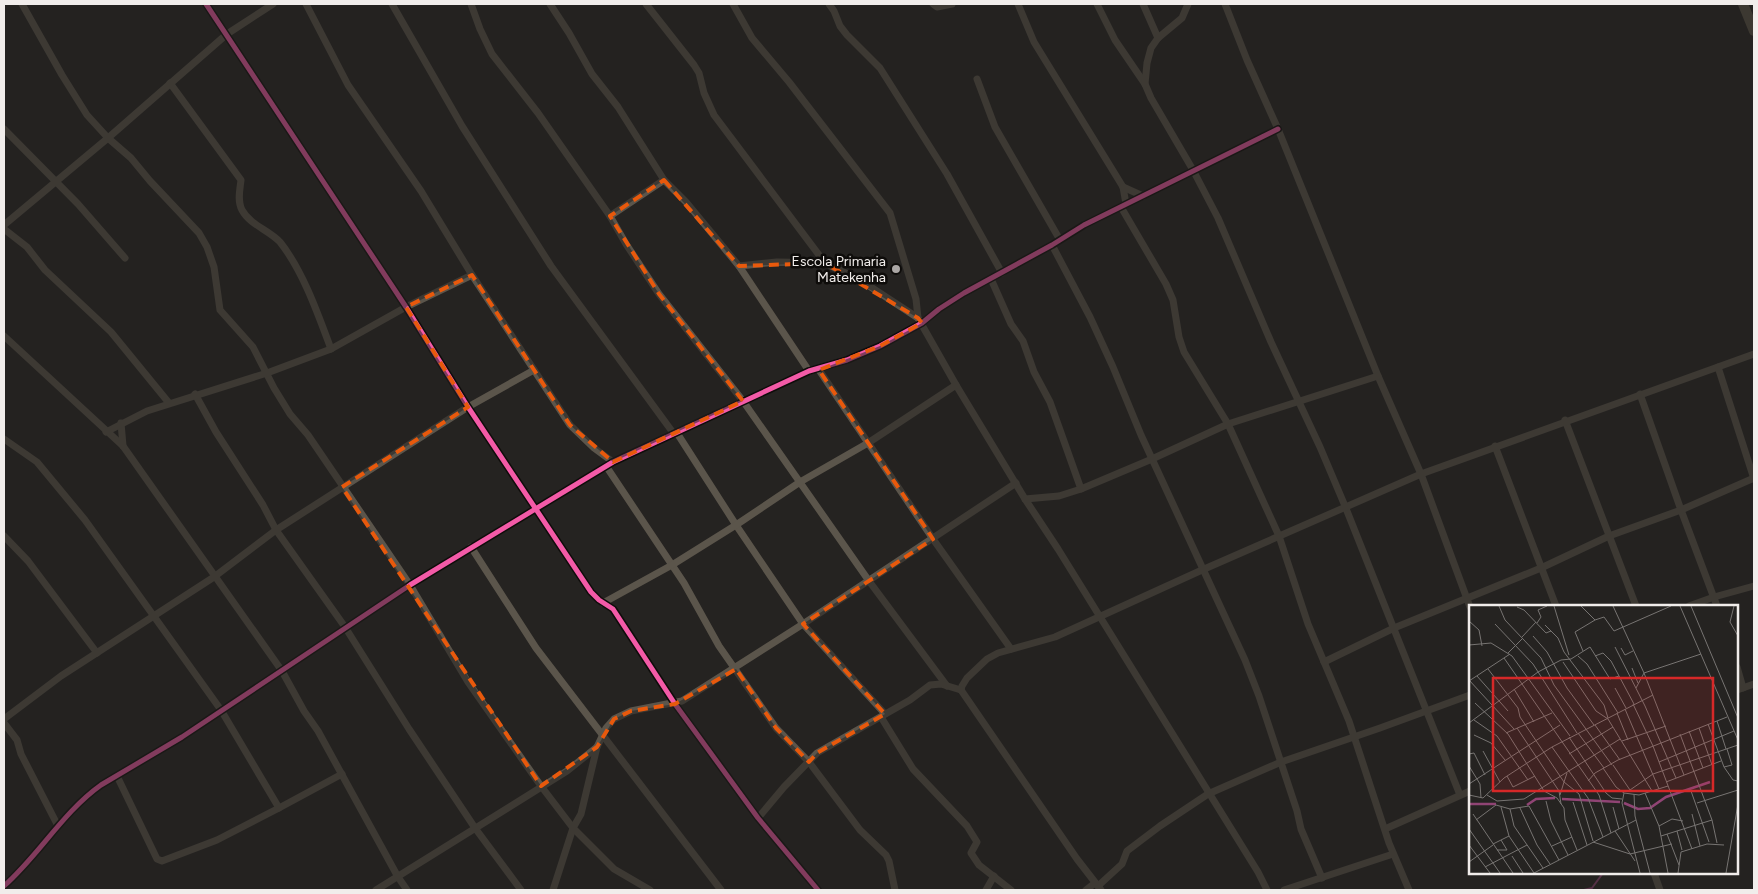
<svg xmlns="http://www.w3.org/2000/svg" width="1758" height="894" viewBox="0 0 1758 894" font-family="Figtree,sans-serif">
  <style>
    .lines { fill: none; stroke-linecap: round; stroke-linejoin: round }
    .stream { stroke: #904474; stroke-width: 2 }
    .street { stroke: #5b554b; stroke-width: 7 }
    .secondary { stroke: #5a5345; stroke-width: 10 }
    .cycleway-casing { stroke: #0e0c0a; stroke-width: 8 }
    .cycleway { stroke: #f35aa7; stroke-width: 5 }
    .marked { fill: none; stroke: #e8590c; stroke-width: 4; stroke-dasharray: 10 6; stroke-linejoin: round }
    .poi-dot { fill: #aaa6a4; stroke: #0e0c0a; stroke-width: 2 }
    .labels { text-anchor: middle; stroke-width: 5; stroke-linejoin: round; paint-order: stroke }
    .poi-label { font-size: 14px; fill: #f1edeb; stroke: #0e0c0a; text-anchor: end }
    .inset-river { fill: none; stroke: #904474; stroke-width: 2.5 }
    .inset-road { fill: none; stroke: #777472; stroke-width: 1 }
    .view { fill: #d62828; fill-opacity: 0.15; stroke: #d62828; stroke-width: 2.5 }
    .inset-edge { fill: none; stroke: #f1edeb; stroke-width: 2.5 }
  </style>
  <rect width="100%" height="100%" fill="#252321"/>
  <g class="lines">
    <!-- stream -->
    <path class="stream" d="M1584,890l8,-2 11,-15"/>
    <!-- street -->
    <g class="street">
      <path d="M22,4l40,71 25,40 21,23 23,20 19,23 49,52 8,14 7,20 6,43 33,37 21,41 16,26 18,21 102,150 58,97 73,104 32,42 -20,62"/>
      <path d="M206,4l200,303 62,100 123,185 8,8 14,9 62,95 83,114 60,72"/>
      <path d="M306,4l42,81 73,106 51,84 98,150 24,23 19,14"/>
      <path d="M392,4l70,122 89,140 123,168"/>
      <path d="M471,4l9,25 12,25 46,59 72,103 16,28 33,50 84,107 126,180 78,105"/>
      <path d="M550,4l19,29 23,41 26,33 46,73 22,22 53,64 70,105"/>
      <path d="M646,4l48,61 5,8 5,20 10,22 111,148"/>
      <path d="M733,4l19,34 37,44 101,131 26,86 2,19"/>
      <path d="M829,4l5,7 6,15 7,9 33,33 67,106 55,99"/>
      <path d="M933,4l4,3 15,-3"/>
      <path d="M1018,4l16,38 89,145 3,17"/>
      <path d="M1097,4l18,36 30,44 6,14 42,72 25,48 53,124 49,105 25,59 115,289"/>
      <path d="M1143,4l15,34"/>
      <path d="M1225,4l22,56 31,69 100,247 43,98 49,133"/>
      <path d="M977,79l18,48 65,113"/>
      <path d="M170,83l71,97c-1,9 -4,21 1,30 8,15 27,20 38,32 23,29 38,72 51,107"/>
      <path d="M1145,84l2,-21 4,-15 7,-10 24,-20 6,-14"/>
      <path d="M4,129l74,75 47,54"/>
      <path d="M1123,187l20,9"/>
      <path d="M1121,207l45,77 7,16 6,37 5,15 44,72 51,112 29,88 41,97 40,122 20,47"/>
      <path d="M610,216l54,-36"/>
      <path d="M4,225l104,-87 119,-104 46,-30"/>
      <path d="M4,229l23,18 18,23 66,62 58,71"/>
      <path d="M1052,245l38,72 23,50 28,68 104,225 14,36 38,115 4,18 21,49"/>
      <path d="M739,266l38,-4 48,1 35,17 58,38 38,67 69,114 33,50 200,323 9,18"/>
      <path d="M991,279l20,45 12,17 11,31 16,30 31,87"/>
      <path d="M4,336l119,110 159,225 22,40 14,20 80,146 9,13"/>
      <path d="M1718,367l36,112"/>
      <path d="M819,370l114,169 78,110"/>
      <path d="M195,394l21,38 47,73 13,25 69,97 64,102 66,99 46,62"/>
      <path d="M1640,394l41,116 36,96"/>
      <path d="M1565,420l71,186"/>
      <path d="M121,423l2,23"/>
      <path d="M106,432l41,-21 120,-38 64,-24 75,-42 66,-32"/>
      <path d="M677,433l59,92 67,99 82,90"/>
      <path d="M4,439l33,23 48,58 136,190 58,98"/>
      <path d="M1495,446l61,160"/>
      <path d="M606,466l78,117 35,63 57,82 33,34 51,68 26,25 3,6 6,29"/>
      <path d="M1025,499l34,-3 22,-7 71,-30 76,-35 150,-48"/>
      <path d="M4,536l24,25 69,92"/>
      <path d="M471,547l65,101 185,242"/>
      <path d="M603,603l69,-38 64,-40 64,-43 68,-39 88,-58"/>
      <path d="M1689,606l25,-9 40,-11"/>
      <path d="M1324,662l70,-34 147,-60 68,-32 72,-26 73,-32"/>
      <path d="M1737,667l6,21"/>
      <path d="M961,690l1,-4 5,-8 20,-19 11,-6 57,-16 147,-67 219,-96 333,-120"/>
      <path d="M1737,690l17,-6"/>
      <path d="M881,717l32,52 54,57 10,16 -6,11 8,12 32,25"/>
      <path d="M4,719l57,-43 153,-99 62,-47 192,-123 66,-37"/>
      <path d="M4,723l13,17 4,14 37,72"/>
      <path d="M597,747l-16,67 -8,14 41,41 36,21"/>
      <path d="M117,776l40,83 5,2 55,-21 62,-32 63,-34"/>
      <path d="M758,818l26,-31 33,-34 93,-53 20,-15 11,-1 20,6 116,169 24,31"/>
      <path d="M1385,829l85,-38"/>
      <path d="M1654,873l6,17"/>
      <path d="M4,886c35,-31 59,-74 97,-101l81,-48 228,-152 203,-123 196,-91 38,-11 33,-14 42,-23 17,-14 25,-16 88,-48 32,-20 194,-96"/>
      <path d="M1098,886l24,-22 5,-13 33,-25 48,-32 73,-32 99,-34 90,-33"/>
      <path d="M376,890l191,-119 30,-24 9,-19 8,-9 17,-8 51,-10 121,-77 213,-141"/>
      <path d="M986,890l8,-14"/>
      <path d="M1086,890l9,-7"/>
      <path d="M1284,890l109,-36"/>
    </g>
    <!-- secondary -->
    <path class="secondary" d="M1743,4l11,27"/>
    <defs>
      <g id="cycleway">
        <path d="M206,4l200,303 62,100 123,185 8,8 14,9 62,95 83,114 60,72"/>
        <path d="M4,886c35,-31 59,-74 97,-101l81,-48 228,-152 203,-123 196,-91 38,-11 33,-14 42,-23 17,-14 25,-16 88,-48 32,-20 194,-96"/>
      </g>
    </defs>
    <!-- cycleway casing -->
    <use href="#cycleway" class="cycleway-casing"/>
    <!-- cycleway -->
    <use href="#cycleway" class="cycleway"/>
  </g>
  <!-- marked area -->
  <path d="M0 0H1758V894H0ZM664,180l75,86 86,-3 93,55 4,5 -42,23 -61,24 114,169 -130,85 82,90 -68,39 -8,9 -33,-34 -40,-59 -61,35 -44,7 -17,8 -17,28 -56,39 -199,-299 126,-80 -62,-100 66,-32 98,150 43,37 130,-61 -84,-107 -49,-78z" fill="#252321" fill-opacity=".55" fill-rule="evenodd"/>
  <path class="marked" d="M664,180l75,86 86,-3 93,55 4,5 -42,23 -61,24 114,169 -130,85 82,90 -68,39 -8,9 -33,-34 -40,-59 -61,35 -44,7 -17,8 -17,28 -56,39 -199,-299 126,-80 -62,-100 66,-32 98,150 43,37 130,-61 -84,-107 -49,-78z"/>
  <!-- markers -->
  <circle class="poi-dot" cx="896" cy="269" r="5"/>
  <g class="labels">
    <!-- poi labels -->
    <g class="poi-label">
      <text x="886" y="266">Escola Primaria<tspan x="886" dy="16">Matekenha</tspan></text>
    </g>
  </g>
  <!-- overview -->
  <g transform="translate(1469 605)">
    <rect width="269" height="269" fill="#252321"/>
    <path class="inset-river" d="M93,194l58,3M155,198l14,6 12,-1 16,-11 44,-15M0,199h27M58,200l9,-6 19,-1"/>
    <path class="inset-road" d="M30,1l6,14 36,38 13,27 58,80M85,1l15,49M112,1l14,14M144,1l31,67 40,102M211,1l58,134M222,1l47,112M265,1l-4,16 8,14M48,2l7,3 22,23 5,-2M0,16l10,9 3,16M68,18l4,-6 -3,-7 9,-4M26,19l38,40 44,69M76,20l13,13 6,14 40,53 4,13M64,31l14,16 20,36 27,37M53,32l14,-15M0,40l22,-2 21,13 58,80M146,42l30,59 31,72M152,43l4,7 8,-4M114,46l-8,-19 20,-12 9,-3 10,14 57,-25M39,48l15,-15M109,51l9,8 31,49M126,51l8,-3 8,8 23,43M35,53l95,137 12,38M94,57l33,49 12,8 44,72M163,63l6,15M19,64l30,39 2,9 44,65 -4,13M8,71l31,35M0,75l45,49M0,76l41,-27M146,83l11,20M167,83l8,-15 57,-19M45,84l20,33M6,98l33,31 36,57 13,7 7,10 1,12 12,30M164,99l20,42 39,103M156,104l34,80M148,108l11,27M5,115l23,16 31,44M248,116l9,28M0,118l69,-51 23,-12 10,-1 19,-12 20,32 9,-3M239,119l16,43 9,13 5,1M126,120l25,35M48,123l42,63 2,13M230,123l13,37M220,126l14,37M37,128l46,-20M109,128l26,35M211,129l32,86 5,23M5,130l17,8 14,17M100,132l37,56 6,5 10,1M153,136l44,-15M83,142l36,51 15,39M14,146l17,31M0,149l5,-1 11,22M100,149l44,-27M190,157l75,-31M144,160l17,25M0,161l11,18 1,14M255,162l8,-2 -5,-16M134,163l13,19 8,6 15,2 29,-9M98,168l-3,9 15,12 14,47M38,171l6,11 22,-11M119,176l7,-8 23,-13 109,-43M197,177l55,-21M0,179l91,-59M161,185l23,-16 85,-29M222,186l18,51M155,188l-2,10 18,70M176,188l14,33 9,47M165,189l1,22 15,57M0,190l14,3 21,-20 48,-31 101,-52M18,190l10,6 27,-2 96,-60M77,196l5,20 17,34M104,197l14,43M228,198l41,-13M32,202l8,29 25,37M144,202l6,22M51,203l17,37 13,19M41,204l4,17 29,42M4,209l40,59M223,209l8,32M7,215l20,-15 14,4 19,-3 30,54M190,221l13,-7 11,2M0,224l31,44M146,226l20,30M208,226l5,19M198,229l12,31M192,231l51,-16M124,237l37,12 42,-10M24,239l16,-8M0,240l21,28M83,241l20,-9M28,245h10l-6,-10M43,251l11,17M0,257l24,-17M16,262l42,-22M65,268l102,-53M209,268l3,-21 26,-8 17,1M257,268l12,-69"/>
    <path class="view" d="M24,73h220v113h-220z"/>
    <rect width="269" height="269" class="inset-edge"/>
  </g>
  <!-- border -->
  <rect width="1758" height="894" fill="none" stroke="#f1edeb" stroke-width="10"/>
</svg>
